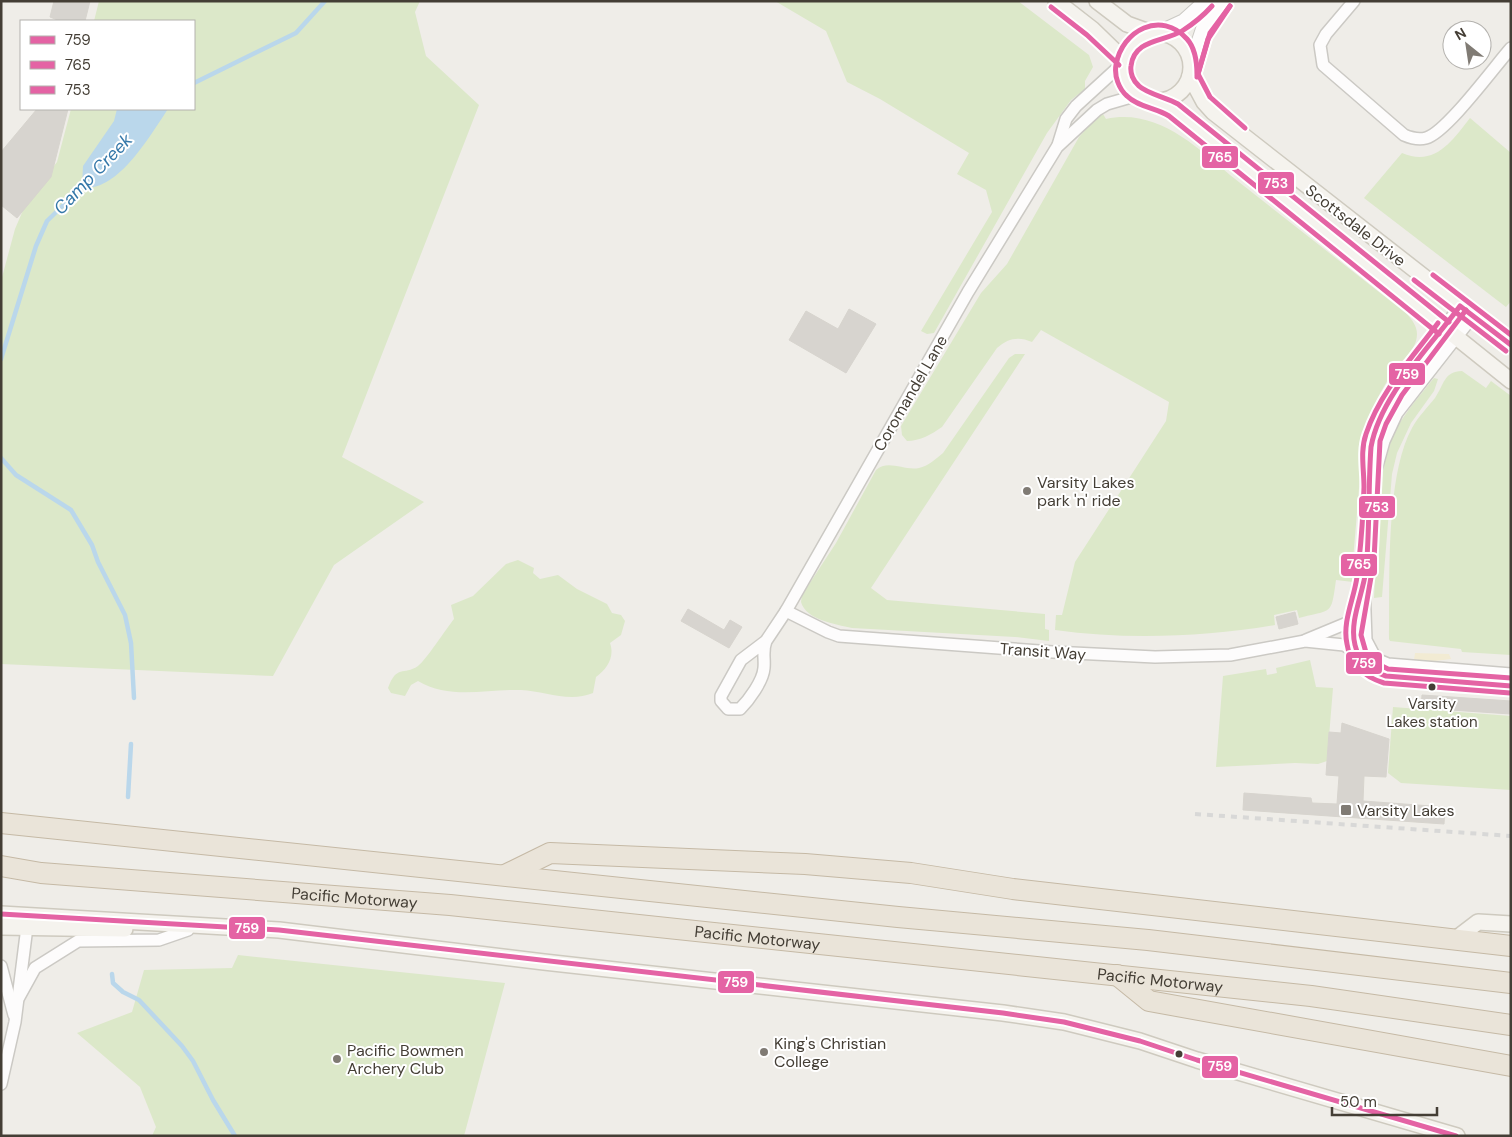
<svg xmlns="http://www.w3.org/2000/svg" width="1512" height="1137" viewBox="0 0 1512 1137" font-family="'DM Sans',sans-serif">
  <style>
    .green { fill: #dce8c9 }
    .sand { fill: #f2ebd3 }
    .water { fill: #bad7eb }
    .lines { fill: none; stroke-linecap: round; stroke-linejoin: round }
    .stream { stroke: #bad7eb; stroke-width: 4.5 }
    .building { fill: #d7d4cf; stroke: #d7d4ce }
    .minor-casing { stroke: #cbc9c4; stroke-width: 14 }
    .tertiary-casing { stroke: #cbc9c4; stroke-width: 16 }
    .secondary-casing { stroke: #cecabf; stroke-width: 18 }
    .motorway-casing { stroke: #c5b9a5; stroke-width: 22 }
    .minor { stroke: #fdfcfc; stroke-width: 11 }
    .tertiary { stroke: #fdfcfc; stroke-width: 14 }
    .secondary { stroke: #f5f3ee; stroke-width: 15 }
    .motorway { stroke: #eae4d9; stroke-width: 20 }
    .rail { stroke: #d8d8d7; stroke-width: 4; stroke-dasharray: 6 6; stroke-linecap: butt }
    .bus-1-casing { stroke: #fff; stroke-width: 9 }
    .bus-2-casing { stroke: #fff; stroke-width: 9 }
    .bus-3-casing { stroke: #fff; stroke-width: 9 }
    .bus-1 { stroke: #e463a4; stroke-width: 5 }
    .bus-2 { stroke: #e463a4; stroke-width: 5 }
    .bus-3 { stroke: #e463a4; stroke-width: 5 }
    .poi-dot { fill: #807b74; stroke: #fff; stroke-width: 2 }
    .bus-dot { fill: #443e35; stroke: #fff; stroke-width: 2 }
    .labels { text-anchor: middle; stroke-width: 4; stroke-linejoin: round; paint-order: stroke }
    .bus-label { font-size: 15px; fill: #443e35; stroke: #fff }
    .street-label { font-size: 16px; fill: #443e35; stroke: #fff }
    .poi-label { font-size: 16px; fill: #443e35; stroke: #fff; text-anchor: start }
    .water-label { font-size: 18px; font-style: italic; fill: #3578a9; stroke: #fff }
    .line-badge { stroke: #fff; stroke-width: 2 }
    .badge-label { font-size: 14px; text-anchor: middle; font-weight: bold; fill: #fff }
  </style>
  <rect width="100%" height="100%" fill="#efede8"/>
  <!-- green -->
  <g class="green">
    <path d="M99,1h321l-5,11 11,44 53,49 -137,352 82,45 -90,63 -61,111 -272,-12v-383l14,-52 12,-28 30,-39 14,-53h123v-88h-100z"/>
    <path d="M775,1h243l71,54 4,12 -8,14v8l-14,11 -24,33 -113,200 -7,1 -6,-3 71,-119 -6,-22 -29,-16 12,-21 -89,-54 -33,-17 -21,-51z"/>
    <path d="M1103,114l3,5c50,-11 90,27 124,56l177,139c5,6 10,12 10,20 0,17 -17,27 -25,39 -11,18 -21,36 -28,56l-12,143 1,10 -17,-2c-5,36 -3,29 -37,38l-2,-8 -23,5 1,10c-71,12 -148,15 -220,5l1,-15h6l13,-53 91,-141 3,-19 -128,-72 -9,12c-13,-6 -24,-4 -35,6l-55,79c-10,7 -22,14 -35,14l-5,-6 -1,-9 80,-133 26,-29 72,-127 15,-17z"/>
    <path d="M1470,118l41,35v148l-5,6 -142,-109 38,-45c33,14 50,-12 68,-35z"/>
    <path d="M1015,354h10l-154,234 16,12 158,14v15l4,1v11l-34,-4 -163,-9c-17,-4 -46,-8 -51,-26l1,-7 34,-52 40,-73c12,-11 28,1 43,-2 9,-2 17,-9 24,-15l66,-95z"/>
    <path d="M1462,371l24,17 5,-7 20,15v259l-49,-3 -1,-3 -71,-8 -1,-2c1,-57 -4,-162 23,-211 6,-11 15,-20 23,-30 9,-13 9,-27 27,-27z"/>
    <path d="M1434,378l4,1 -4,12 -23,32 -14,30 -5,21 -10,123 -8,1c3,-49 1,-116 18,-160 10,-23 27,-41 42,-60z"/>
    <path d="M518,560l16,8 -1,5 7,6 18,-4 19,14 30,15 5,9 9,2 4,6 -4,14 -11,8c5,14 -3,26 -14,34l-3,16c-24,10 -48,-2 -72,-3 -34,-1 -72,10 -103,-9l-7,4 -6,11 -14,-3 -3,-5c9,-24 15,-12 30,-22 8,-6 28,-37 36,-47l-3,-14 22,-9 33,-32z"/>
    <path d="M1310,660l6,27 17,1 -6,73 -9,3 -23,-1 -79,4 7,-91 43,-7 1,6 10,-2 -1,-5z"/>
    <path d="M1393,707l118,9v74l-110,-7 -13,-10z"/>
    <path d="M238,955l267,28 -41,153h-312l4,-9 -16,-40 -63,-54 55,-21 12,-42 88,-2z"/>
  </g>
  <!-- sand -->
  <path class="sand" d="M1415,653l34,1 2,5 -24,3 -13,-2z"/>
  <!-- water -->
  <path class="water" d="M117,109h51c-17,25 -51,85 -86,78l1,-21 31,-45z"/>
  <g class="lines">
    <!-- stream -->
    <g class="stream">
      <path d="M194,83l102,-50 29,-32"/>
      <path d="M1,359l35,-113 11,-25 38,-37"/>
      <path d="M1,458l15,17 55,35 21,35 6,17 27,53 6,28 3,55"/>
      <path d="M128,797l3,-53"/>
      <path d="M112,974l1,9 10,9 16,8 43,46 11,15 20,39 22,36"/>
    </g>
  </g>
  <!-- building -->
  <g class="building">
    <path d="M54,1h36l-5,20h-25l-10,-4z"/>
    <path d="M37,109h31l-17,68 -34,41 -16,-13v-53z"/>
    <path d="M849,309l27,15 -30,49 -57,-33 17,-29 32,18z"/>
    <path d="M688,609l36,21 6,-10 12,7 -13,21 -48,-27z"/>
    <path d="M1295,612l3,12 -19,5 -3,-12z"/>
    <path d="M1422,695l89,6v13l-90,-6z"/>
    <path d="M1342,723l47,16 -3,38 -22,-1 -1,25 82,6 -1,17 -201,-14 1,-17 67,5 1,5 25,1 2,-28 -13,-1 3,-43 12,1z"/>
  </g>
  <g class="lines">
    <defs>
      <g id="minor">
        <path d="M1354,1l-28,33 -6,11 3,20 81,70c7,3 14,5 22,3 20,-5 69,-72 85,-90"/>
        <path d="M1058,145l8,-26 10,-13 47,-43"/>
        <path d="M1460,306l-73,100 -15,32 -3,15 2,33 -7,98 2,56 10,19 12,5 123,10"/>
        <path d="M1374,477l10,-36 13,-28 76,-97"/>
        <path d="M1361,597l-8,43 4,13 8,13 9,7 47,7 90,6"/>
        <path d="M786,611l42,21 11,4 214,16 102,5 75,-2 75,-14 39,4 13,8"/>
        <path d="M1306,640l41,-17 10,-10"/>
        <path d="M766,641c-4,10 -1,17 -2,27 -1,13 -15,32 -24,41h-12l-7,-8v-5l20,-36 25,-19 20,-30 182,-319 89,-145 40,-37 10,-6 31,-9"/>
        <path d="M1,966l13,49"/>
        <path d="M19,997l16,-29 43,-27 81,-1 29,-10"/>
        <path d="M1,1084l14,-62 13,-103"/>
      </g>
      <g id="tertiary">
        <path d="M1158,33l26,-12 22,-20"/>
        <path d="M1191,65l12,-36 21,-28"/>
      </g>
      <g id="secondary">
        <path d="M1056,1l36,28 32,31"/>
        <path d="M1097,1l30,23 25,9"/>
        <circle cx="1157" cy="67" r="34"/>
        <path d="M1190,76l14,26 9,10 298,233"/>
        <path d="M1156,101l17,9 338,271"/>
        <path d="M1,914l278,16 265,32 459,51 61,9 76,19 57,19 260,76"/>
        <path d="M1,927l124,2"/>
        <path d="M1457,938l21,-16 33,2"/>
      </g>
      <g id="motorway">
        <path d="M1,823l897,94 250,23 363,43"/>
        <path id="s1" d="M1,866l40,7 409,32 861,91 200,29"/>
        <path d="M505,875l45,-22 255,11 106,9 102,16 498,57"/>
        <path d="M1117,975l32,26 362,65"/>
      </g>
    </defs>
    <!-- minor casing -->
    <use href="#minor" class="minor-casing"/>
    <!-- tertiary casing -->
    <use href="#tertiary" class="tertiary-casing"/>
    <!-- secondary casing -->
    <use href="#secondary" class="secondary-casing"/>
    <!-- motorway casing -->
    <use href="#motorway" class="motorway-casing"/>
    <!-- minor -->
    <use href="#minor" class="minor"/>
    <!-- tertiary -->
    <use href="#tertiary" class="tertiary"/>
    <!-- secondary -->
    <use href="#secondary" class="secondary"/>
    <!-- motorway -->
    <use href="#motorway" class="motorway"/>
    <!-- rail -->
    <path class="rail" d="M1195,814l316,22"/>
    <defs>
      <g id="bus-1">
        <path d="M1511,345l-51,-39c-30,41 -80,90 -89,141 -3,41 -1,82 -5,123 -3,24 -17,51 -11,75 4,17 15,26 31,31l125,10"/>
        <path d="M1,914l278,16 724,83 61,9 76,19 57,19 259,76"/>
      </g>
      <g id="bus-2">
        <path d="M1051,7l36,28 32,30"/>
        <path d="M1197,75c0,-12 -1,-26 -10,-36 -26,-29 -65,-9 -71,26 -2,11 3,24 11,31 11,11 29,12 42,20l270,218"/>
        <path d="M1197,77l11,-38 22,-33"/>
        <path d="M1414,280l92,71"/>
        <path d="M1438,323c-26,35 -58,69 -72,111 -6,17 -2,35 -2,53 -1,30 -3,60 -7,90 -3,22 -15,45 -10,67 3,21 18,33 37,39l126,10"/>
      </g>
      <g id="bus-3">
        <path d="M1212,6c-9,10 -19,18 -30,25 -18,11 -48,8 -51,35 -1,7 2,15 8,20 7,7 28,12 39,18l271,218"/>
        <path d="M1230,6l-20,27 -12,41 12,23 35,31"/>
        <path d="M1433,275l78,60"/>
        <path d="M1466,310l-64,85 -16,29 -6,17 -6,119 -13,75 6,21 7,6 14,7 123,9"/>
      </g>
    </defs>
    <!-- bus-1 casing -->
    <use href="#bus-1" class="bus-1-casing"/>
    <!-- bus-2 casing -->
    <use href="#bus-2" class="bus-2-casing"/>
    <!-- bus-3 casing -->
    <use href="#bus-3" class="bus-3-casing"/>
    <!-- bus-1 -->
    <use href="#bus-1" class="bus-1"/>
    <!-- bus-2 -->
    <use href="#bus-2" class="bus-2"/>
    <!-- bus-3 -->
    <use href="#bus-3" class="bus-3"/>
  </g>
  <!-- markers -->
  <g class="poi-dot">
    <circle cx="1027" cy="491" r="5"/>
    <rect x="1340" y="804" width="12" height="12" rx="2.5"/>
    <circle cx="764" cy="1052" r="5"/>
    <circle cx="337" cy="1059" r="5"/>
  </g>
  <g class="bus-dot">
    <circle cx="1432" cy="687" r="4.5"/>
    <circle cx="1179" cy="1054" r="4.5"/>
  </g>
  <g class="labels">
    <!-- bus labels -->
    <g class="bus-label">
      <text x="1432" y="709">Varsity<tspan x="1432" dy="18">Lakes station</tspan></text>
    </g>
    <!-- street labels -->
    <g class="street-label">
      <text transform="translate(1356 225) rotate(38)" y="6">Scottsdale Drive</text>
      <text transform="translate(910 393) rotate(-60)" y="6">Coromandel Lane</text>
      <text transform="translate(1043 651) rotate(4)" y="6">Transit Way</text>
      <text dy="6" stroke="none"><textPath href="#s1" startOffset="355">Pacific Motorway</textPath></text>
      <text dy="6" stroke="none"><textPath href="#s1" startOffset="760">Pacific Motorway</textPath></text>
      <text dy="6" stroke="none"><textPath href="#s1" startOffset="1165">Pacific Motorway</textPath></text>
    </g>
    <!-- poi labels -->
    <g class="poi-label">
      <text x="1037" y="488">Varsity Lakes<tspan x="1037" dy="18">park 'n' ride</tspan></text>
      <text x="1357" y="816">Varsity Lakes</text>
      <text x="774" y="1049">King's Christian<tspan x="774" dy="18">College</tspan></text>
      <text x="347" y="1056">Pacific Bowmen<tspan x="347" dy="18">Archery Club</tspan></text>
    </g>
    <!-- water labels -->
    <g class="water-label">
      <text transform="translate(93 174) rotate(-46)" y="6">Camp Creek</text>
    </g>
  </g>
  <g class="line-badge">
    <rect x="1201" y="145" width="38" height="24" rx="5" fill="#e463a4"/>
    <rect x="1257" y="171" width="38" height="24" rx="5" fill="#e463a4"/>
    <rect x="1388" y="362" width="38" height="24" rx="5" fill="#e463a4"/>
    <rect x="1358" y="495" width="38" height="24" rx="5" fill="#e463a4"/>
    <rect x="1340" y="553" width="38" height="24" rx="5" fill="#e463a4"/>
    <rect x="1345" y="651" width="38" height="24" rx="5" fill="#e463a4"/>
    <rect x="228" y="916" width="38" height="24" rx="5" fill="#e463a4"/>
    <rect x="717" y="970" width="38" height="24" rx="5" fill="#e463a4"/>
    <rect x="1201" y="1055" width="38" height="24" rx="5" fill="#e463a4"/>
  </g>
  <g class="badge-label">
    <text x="1220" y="162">765</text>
    <text x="1276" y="188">753</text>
    <text x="1407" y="379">759</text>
    <text x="1377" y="512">753</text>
    <text x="1359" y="569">765</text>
    <text x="1364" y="668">759</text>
    <text x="247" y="933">759</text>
    <text x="736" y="987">759</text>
    <text x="1220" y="1071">759</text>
  </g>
  <!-- border -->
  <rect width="1512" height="1137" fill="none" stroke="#443e35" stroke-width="5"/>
  <!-- legend -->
  <rect x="20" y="20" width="175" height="90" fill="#ffffff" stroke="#b4b2ae"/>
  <rect x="30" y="36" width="25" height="8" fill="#e463a4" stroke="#b4b2ae"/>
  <text x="65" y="45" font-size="15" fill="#443e35">759</text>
  <rect x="30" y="61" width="25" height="8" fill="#e463a4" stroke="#b4b2ae"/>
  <text x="65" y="70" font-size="15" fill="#443e35">765</text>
  <rect x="30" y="86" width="25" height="8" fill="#e463a4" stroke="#b4b2ae"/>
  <text x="65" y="95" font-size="15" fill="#443e35">753</text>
  <!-- north arrow -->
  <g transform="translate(1467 45) rotate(330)"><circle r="24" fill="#ffffff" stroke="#b4b2ae"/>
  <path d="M0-4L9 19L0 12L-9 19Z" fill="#807b74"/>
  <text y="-8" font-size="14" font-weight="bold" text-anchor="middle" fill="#443e35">N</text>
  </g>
  <!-- scale -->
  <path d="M1332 1107v8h105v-8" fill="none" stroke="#443e35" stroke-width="2.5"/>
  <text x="1340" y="1107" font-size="15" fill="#443e35" stroke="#ffffff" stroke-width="4" paint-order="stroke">50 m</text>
</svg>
